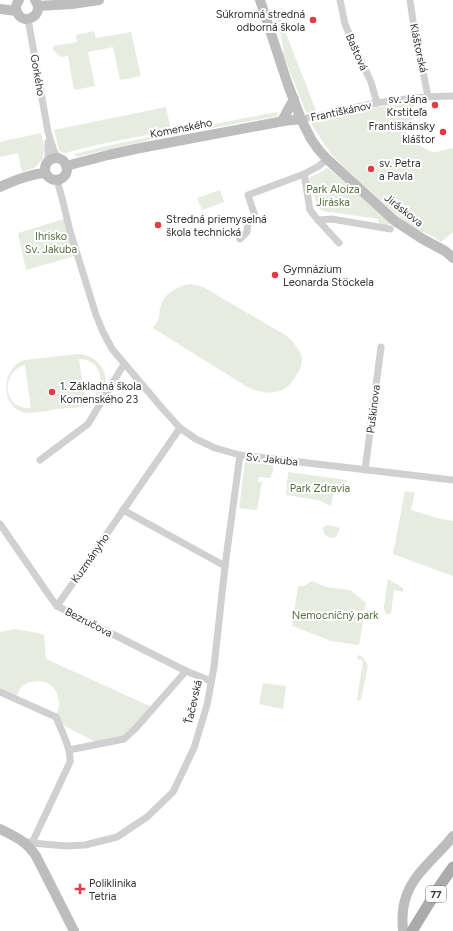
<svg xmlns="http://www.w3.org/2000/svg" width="453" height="931" viewBox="0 0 453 931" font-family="Figtree,sans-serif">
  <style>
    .green { fill: #e6ecdf; fill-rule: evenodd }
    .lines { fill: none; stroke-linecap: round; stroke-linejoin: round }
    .street { stroke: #d0d0d0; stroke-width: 7 }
    .secondary { stroke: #bdbdbd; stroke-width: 10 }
    .primary { stroke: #ababab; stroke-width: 11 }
    .poi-dot { fill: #e63946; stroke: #fff; stroke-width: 1.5 }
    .labels { text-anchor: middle; stroke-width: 4; stroke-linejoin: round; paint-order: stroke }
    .shield { fill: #fff; stroke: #707070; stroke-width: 1 }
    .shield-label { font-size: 10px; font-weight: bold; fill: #333 }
    .poi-label { font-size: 11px; fill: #333; stroke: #fff; text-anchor: start }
    .street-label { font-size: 11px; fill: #333; stroke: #fff }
    .park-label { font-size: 11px; fill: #56703f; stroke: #fff }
  </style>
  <rect width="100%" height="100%" fill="#fff"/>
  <!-- green -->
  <g class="green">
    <path d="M279,12l5,16 33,85 -6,1 -5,-2 -24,-60 2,-1 -8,-38z"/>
    <path d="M94,31l2,7 35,-6 10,44 -21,4 -7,-33 -25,5 7,34 -21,4 -6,-34 -7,1 -8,-7v-4l24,-4 -1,-7z"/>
    <path d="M414,102v16l-17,9c8,7 28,24 37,25 6,0 13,-3 19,-4v84l-12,10 -10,-7 -18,-6 -54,-48 -29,-28 -18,-28v-2l8,-3 1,2 51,-14z"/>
    <path d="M166,107l5,23 -75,15 -31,8 -4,-1 -2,-2 -5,-20z"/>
    <path d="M277,112l1,4 -98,18 -2,-3z"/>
    <path d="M41,133l3,13 -1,13 -9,9 -12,4 -4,-19 -18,4v-15z"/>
    <path d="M172,133l-2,2 -94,22 -1,-3 40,-10z"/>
    <path d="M327,168h1l63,55c-4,4 -7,2 -12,1l-1,-5 -55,-8 -5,-3 -2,-4 -3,-20h-5v-6l15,-7 1,-2z"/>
    <path d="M220,190l4,12 -22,8 -5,-12z"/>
    <path d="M67,218l11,37 -52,15 -8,-37z"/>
    <path d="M190,284l13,3 84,49c6,6 14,14 15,23 0,6 -2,11 -5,15 -11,21 -27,22 -48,14l-96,-60c2,-3 5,-7 6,-11 1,-3 0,-6 1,-9 4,-15 16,-21 30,-24z"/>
    <path d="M78,354c26,1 39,33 16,48 -10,6 -25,6 -37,7 -10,2 -20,4 -31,4 -26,-4 -26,-46 -1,-53zM79,359c25,-1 30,34 6,42zM25,365v1l6,42c-29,2 -31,-36 -6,-43z"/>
    <path d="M245,462l28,3v7l-3,6 -11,-1 -1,5h4l-5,28 -18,-2z"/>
    <path d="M288,472l59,8 -1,9 -12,-2 -3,19 -13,-6 -32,-5z"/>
    <path d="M405,491l10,2 -4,17 26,8 16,3v55l-60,-22z"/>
    <path d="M328,525l9,2 3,1 -4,9 -6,1 -6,-4 -1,-7z"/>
    <path d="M388,579l15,9v4l-9,-2 -3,23 -2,1h-3l-2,-5v-3z"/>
    <path d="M312,581l14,6 24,3 16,13 -7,42 -28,-4 -39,-15 6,-40h6z"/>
    <path d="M15,629l23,4 6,2 2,24 108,49 -30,31 -24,5 -41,-21 -3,-6c8,-18 -1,-40 -24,-35 -4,0 -8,2 -11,5 -2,4 -4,8 -6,12l-15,-7v-60z"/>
    <path d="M358,655l5,2 5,9 -7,33 -3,2h-1l6,-41 -6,-1z"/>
    <path d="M263,683l23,3 -3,23 -24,-5z"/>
  </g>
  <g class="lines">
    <!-- street -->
    <g class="street">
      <path d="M340,0l5,24 16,37 10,21 6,21"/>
      <path d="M410,0l4,28 14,68"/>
      <path d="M28,19l20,113 6,19 5,8"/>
      <path d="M301,119c25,-4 50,-11 75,-16 26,-4 51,-7 77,-7"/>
      <path d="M48,142v19"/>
      <path d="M304,174l6,36 8,10 14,-1 58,10"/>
      <path d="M57,180l5,18 8,33 26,84 7,17 9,17 50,59 18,20 16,11 19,9 25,7 213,25"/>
      <path d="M318,220l21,23"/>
      <path d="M240,239l7,-7 1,-9 7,-5 -1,-5 -6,-18 56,-21 15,-8 8,-7"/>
      <path d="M40,460l48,-36 36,-60"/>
      <path d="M365,470l16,-123"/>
      <path d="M123,510l102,56"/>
      <path d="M0,524l51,74 6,8 129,65 25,10"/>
      <path d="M57,606l123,-178"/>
      <path d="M0,692l56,25c5,13 15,31 14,45l-38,81"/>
      <path d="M69,750l55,-11 11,-10 51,-58"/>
      <path d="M22,840l10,3 34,3 19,-1 32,-8 30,-20 26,-25 21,-44 13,-43 7,-38 11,-101 15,-111"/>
    </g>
    <!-- secondary -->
    <g class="secondary">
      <path d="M19,0c-3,4 -4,7 -2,12 6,15 29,3 18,-12"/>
      <path d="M260,0l27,82 14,37 10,20 7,10 9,10 68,62 26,17 24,13 8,7"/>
      <path d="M38,6l34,-2 27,-4"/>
      <path d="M0,9l16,2"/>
      <path d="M282,121l12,-22"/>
      <circle cx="56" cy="169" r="11"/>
      <path d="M66,166l42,-11 27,-6 149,-28 17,-2"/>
      <path d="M0,187c13,-6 30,-13 45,-14"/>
      <path d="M0,829c16,8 26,12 36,27l38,75"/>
      <path d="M403,931c-1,-11 -1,-23 3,-34 8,-25 32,-41 47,-61"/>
    </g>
    <!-- primary -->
    <path class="primary" d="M412,931l29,-47 12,-17"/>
  </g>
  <!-- markers -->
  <g class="poi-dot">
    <circle cx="313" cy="20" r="4"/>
    <circle cx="435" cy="105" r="4"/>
    <circle cx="443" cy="132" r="4"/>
    <circle cx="371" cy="169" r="4"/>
    <circle cx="158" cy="225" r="4"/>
    <circle cx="275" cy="275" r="4"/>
    <circle cx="52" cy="392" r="4"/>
    <path d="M78 883h4v4h4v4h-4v4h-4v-4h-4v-4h4z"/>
  </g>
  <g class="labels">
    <!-- shield labels -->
    <rect class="shield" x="426" y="886" width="20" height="16" rx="3"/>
    <g class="shield-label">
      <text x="436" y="898">77</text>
    </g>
    <!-- poi labels -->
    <g class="poi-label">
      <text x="305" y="18" text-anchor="end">Súkromná stredná<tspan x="305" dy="13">odborná škola</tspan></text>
      <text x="427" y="103" text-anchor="end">sv. Jána<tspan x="427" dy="13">Krstiteľa</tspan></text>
      <text x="435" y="130" text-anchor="end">Františkánsky<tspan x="435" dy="13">kláštor</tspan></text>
      <text x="379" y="167">sv. Petra<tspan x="379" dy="13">a Pavla</tspan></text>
      <text x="166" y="223">Stredná priemyselná<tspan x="166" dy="13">škola technická</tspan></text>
      <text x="283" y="273">Gymnázium<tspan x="283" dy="13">Leonarda Stöckela</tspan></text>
      <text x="60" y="390">1. Základná škola<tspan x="60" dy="13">Komenského 23</tspan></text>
      <text x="89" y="887">Poliklinika<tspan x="89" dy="13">Tetria</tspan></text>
    </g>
    <!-- street labels -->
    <g class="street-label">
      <text transform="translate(419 48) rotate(78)" y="4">Kláštorská</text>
      <text transform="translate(357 52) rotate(66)" y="4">Baštová</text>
      <text transform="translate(38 75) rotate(80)" y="4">Gorkého</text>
      <text transform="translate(341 111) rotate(-12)" y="4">Františkánov</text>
      <text transform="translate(181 128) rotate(-11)" y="4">Komenského</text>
      <text transform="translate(404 210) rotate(38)" y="4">Jiráskova</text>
      <text transform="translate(373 409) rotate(-83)" y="4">Puškinova</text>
      <text transform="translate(272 459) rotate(6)" y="4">Sv. Jakuba</text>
      <text transform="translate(90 558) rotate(-55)" y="4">Kuzmányho</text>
      <text transform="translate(89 622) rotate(27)" y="4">Bezručova</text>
      <text transform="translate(193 702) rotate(-77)" y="4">Ťačevská</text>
    </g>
    <!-- park labels -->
    <g class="park-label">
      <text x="333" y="193">Park Aloiza<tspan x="333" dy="13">Jiráska</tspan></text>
      <text x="51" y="240">Ihrisko<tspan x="51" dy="13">Sv. Jakuba</tspan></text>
      <text x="320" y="492">Park Zdravia</text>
      <text x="335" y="619">Nemocničný park</text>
    </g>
  </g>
</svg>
